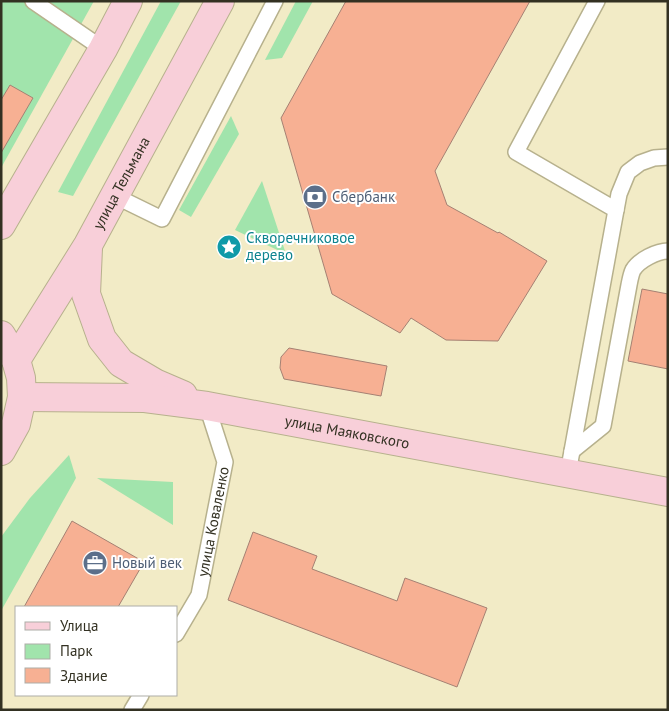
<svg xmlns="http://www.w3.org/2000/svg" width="669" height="711" viewBox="0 0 669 711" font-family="'PT Sans',sans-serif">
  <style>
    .green { fill: #a1e4ac }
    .building { fill: #f7b093; stroke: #a58173 }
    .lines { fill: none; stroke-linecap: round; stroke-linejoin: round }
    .service-casing { stroke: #b7b18d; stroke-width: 18 }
    .secondary-casing { stroke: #b7b18d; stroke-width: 30 }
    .service { stroke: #fff; stroke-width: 15 }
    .secondary { stroke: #f8cfd9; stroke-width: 28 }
    .labels { text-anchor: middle; stroke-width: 4; stroke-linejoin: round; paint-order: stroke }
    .street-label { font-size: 15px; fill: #333122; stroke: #fff }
    .service-label { font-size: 15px; fill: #4e5e75; stroke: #fff; text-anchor: start }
    .culture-label { font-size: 15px; fill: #0d838f; stroke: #fff; text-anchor: start }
  </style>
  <rect width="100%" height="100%" fill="#f2ebc6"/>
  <!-- green -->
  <g class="green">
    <path d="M1,1h93l-93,167z"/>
    <path d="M161,1h20l-108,195 -15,-4z"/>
    <path d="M296,1h17l-31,57 -17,2z"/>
    <path d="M231,116l8,18 -48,83 -12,-7z"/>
    <path d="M262,181l24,73 -51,-24z"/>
    <path d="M69,455l7,23 -75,133v-74l29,-39z"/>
    <path d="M97,478l76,4v43z"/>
  </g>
  <!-- building -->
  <g class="building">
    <path d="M346,1h184l-95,170 12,34 51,28 1,-1 48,29 -49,80 -52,-1 -35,-22 -11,15 -68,-39 -51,-176z"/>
    <path d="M10,85l23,13 -32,55v-53z"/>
    <path d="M642,289l26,5v75l-40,-8z"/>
    <path d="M289,348l98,18 -6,30 -97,-17 -4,-11 1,-11z"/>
    <path d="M72,521l72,41 -26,45h-94z"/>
    <path d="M253,532l64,24 -5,13 85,32 8,-23 82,30 -30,79 -229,-87z"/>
  </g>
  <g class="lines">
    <defs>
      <g id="service">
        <path d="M33,1l70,48"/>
        <path d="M115,196l47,23 113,-218"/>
        <path d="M616,210l3,-16 9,-22 12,-9 14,-5 14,-1"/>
        <path d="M572,451l31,-25 26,-141c1,-5 2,-11 4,-15 6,-10 24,-19 35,-19"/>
        <path d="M568,473l48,-263 -100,-58 81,-151"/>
        <path id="s1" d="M176,634l23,-39 26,-133 -18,-56"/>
        <path d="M132,710l9,-15"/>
      </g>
      <g id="secondary">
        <path d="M1,225l102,-176 25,-48"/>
        <path d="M88,248l-2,46 16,45 19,24 34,20 28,12"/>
        <path d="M1,335l15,25 5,18 1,19 -6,27 -15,27"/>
        <path id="s2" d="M16,360l72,-115 132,-244"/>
        <path id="s3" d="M22,397l123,1 62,8 461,86"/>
      </g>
    </defs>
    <!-- service casing -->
    <use href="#service" class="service-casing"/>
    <!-- secondary casing -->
    <use href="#secondary" class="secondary-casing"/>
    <!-- service -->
    <use href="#service" class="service"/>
    <!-- secondary -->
    <use href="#secondary" class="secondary"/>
  </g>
  <!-- icons -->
  <defs>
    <symbol id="bank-disc" viewBox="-11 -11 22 22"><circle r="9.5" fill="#5c6f8a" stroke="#fff"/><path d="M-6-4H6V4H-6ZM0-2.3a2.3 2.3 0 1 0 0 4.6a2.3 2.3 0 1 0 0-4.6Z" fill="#fff"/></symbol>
    <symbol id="sight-disc" viewBox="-11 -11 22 22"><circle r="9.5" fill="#0f9aa8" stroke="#fff"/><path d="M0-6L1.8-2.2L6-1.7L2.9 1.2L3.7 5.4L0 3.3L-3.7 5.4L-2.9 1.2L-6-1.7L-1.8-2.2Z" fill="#fff"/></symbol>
    <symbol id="office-disc" viewBox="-11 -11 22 22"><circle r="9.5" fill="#5c6f8a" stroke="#fff"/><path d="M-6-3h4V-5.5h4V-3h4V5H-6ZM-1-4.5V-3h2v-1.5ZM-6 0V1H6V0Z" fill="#fff"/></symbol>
  </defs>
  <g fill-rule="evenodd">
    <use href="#bank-disc" x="301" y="183" width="28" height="28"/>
    <use href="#sight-disc" x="215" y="233" width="28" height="28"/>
    <use href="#office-disc" x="81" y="549" width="28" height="28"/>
  </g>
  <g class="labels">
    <!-- street labels -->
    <g class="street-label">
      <text dy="5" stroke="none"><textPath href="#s2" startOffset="206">улица Тельмана</textPath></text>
      <text dy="5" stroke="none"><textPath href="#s3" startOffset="328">улица Маяковского</textPath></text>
      <text dy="5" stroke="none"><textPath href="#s1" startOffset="120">улица Коваленко</textPath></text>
    </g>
    <!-- service labels -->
    <g class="service-label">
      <text x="332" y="202">Сбербанк</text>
      <text x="112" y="568">Новый век</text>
    </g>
    <!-- culture labels -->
    <g class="culture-label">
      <text x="246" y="243">Скворечниковое<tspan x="246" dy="17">дерево</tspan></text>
    </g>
  </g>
  <!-- border -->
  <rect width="669" height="711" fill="none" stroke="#333122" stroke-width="5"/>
  <!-- legend -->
  <rect x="15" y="606" width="162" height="90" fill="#ffffff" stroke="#adada7"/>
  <rect x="25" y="622" width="25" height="8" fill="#f8cfd9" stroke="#adada7"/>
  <text x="60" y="631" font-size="15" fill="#333122">Улица</text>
  <rect x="25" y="644" width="25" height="15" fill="#a1e4ac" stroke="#adada7"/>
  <text x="60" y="656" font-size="15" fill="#333122">Парк</text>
  <rect x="25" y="668" width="25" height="15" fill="#f7b093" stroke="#adada7"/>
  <text x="60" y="681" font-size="15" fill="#333122">Здание</text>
</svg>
